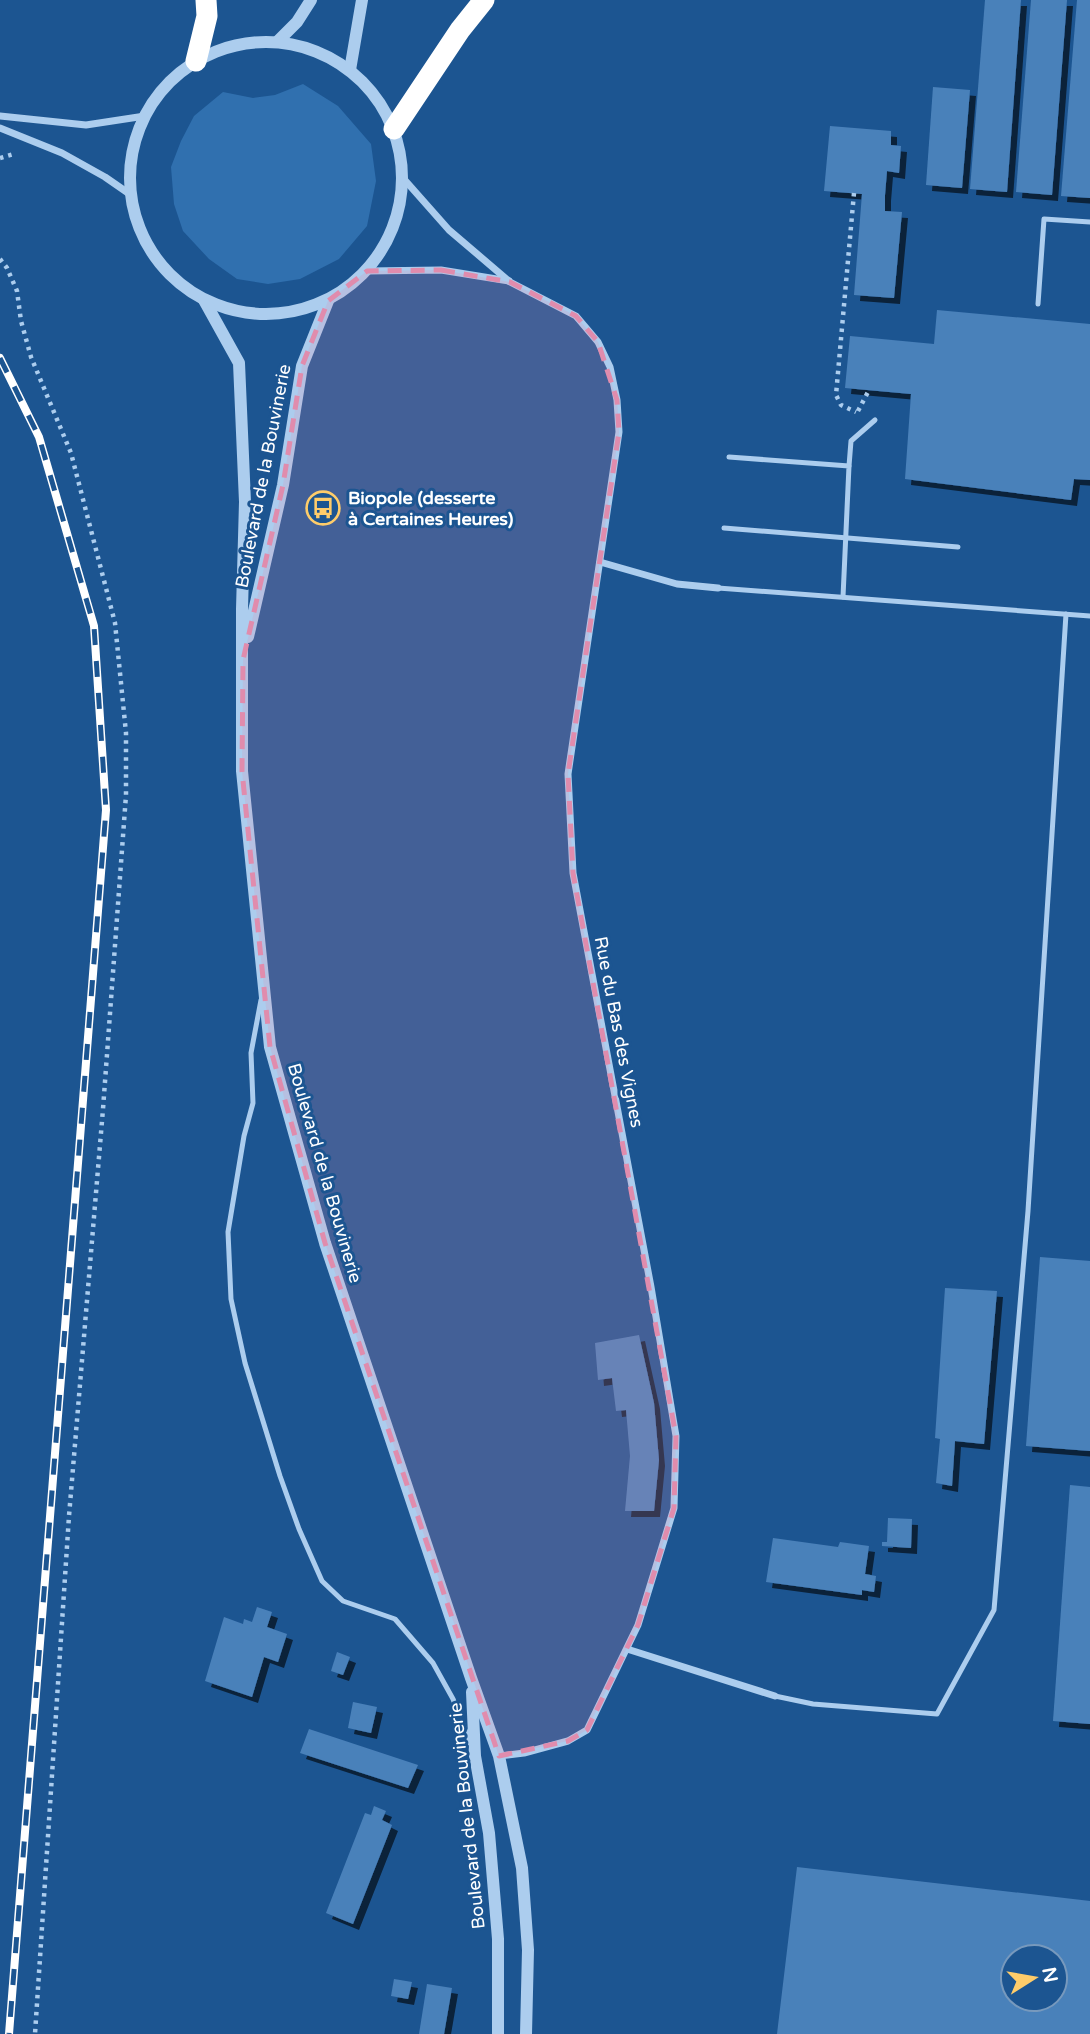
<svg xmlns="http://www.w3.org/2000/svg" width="1090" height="2034" viewBox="0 0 1090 2034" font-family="'Varela Round',sans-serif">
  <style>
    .green { fill: #3070af }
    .building { fill: #4a81ba; fill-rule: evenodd; filter: url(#shadow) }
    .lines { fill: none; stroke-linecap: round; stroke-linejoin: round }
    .path { stroke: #accdee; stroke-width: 4.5; stroke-dasharray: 3.5 5; stroke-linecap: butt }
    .service { stroke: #accdee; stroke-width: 5 }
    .minor { stroke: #accdee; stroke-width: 7 }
    .tertiary { stroke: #accdee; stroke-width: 12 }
    .motorway { stroke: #fff; stroke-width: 21 }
    .rail-casing { stroke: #fff; stroke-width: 8 }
    .rail { stroke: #1c5591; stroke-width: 5; stroke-dasharray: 16; stroke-linecap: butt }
    .marked { fill: #e08cad; fill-opacity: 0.2; stroke: #e08cad; stroke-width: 5; stroke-dasharray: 14 9; stroke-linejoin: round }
    .labels { text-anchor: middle; stroke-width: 6; stroke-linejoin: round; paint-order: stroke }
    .street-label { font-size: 18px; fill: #fff; stroke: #1c5591 }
    .poi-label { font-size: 18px; font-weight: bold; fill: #fff; stroke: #1c5591; text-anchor: start }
  </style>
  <defs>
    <filter id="shadow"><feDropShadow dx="6" dy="6" stdDeviation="0" flood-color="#0009"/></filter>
  </defs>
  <rect width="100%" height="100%" fill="#1c5591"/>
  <!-- green -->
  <path class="green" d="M303,84l35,22 33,38 5,37 -9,45 -28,33 -39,20 -32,5 -31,-5 -28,-20 -26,-28 -9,-27 -3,-37 10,-26 13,-25 29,-24 30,6 22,-3z"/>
  <!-- building -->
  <g class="building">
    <path d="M985,0h36l-14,192 -37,-3z"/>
    <path d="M1031,0h36l-15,195 -36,-3z"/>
    <path d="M1077,0h13v198l-29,-2z"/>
    <path d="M933,87l37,3 -8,98 -36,-3z"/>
    <path d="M830,126l61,5v14l10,1 -2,27 -12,-2 -2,24v16l17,1 -8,86 -40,-3 8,-101 -38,-3z"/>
    <path d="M937,310l153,14v156l-16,-1 -3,21 -166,-21 6,-85 -66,-6 5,-52 84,8z"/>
    <path d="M1040,1257l50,4v190l-64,-5z"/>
    <path d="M945,1288l52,3 -13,153 -29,-3 -3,45 -16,-3 4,-44 -5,-1z"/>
    <path d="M639,1335l15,68 5,57 -5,51h-29l5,-55 -4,-46 -10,1 -4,-33 -14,2 -3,-37z"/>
    <path d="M1070,1485l20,2v237l-37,-3z"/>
    <path d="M888,1518l24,1 -1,29 -29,-2v-4h5z"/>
    <path d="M773,1538l65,9 2,-5 29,4 -4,28 11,2 -2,16 -12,-2v5l-96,-13z"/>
    <path d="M257,1607l15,5 -5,15 20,7 -9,28 -14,-5 -12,40 -47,-16 19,-64 19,7 1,-5 8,3z"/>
    <path d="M337,1652l13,5 -7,18 -12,-4z"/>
    <path d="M353,1702l24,5 -6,26 -23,-5z"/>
    <path d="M309,1729l109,36 -10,23 -108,-35z"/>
    <path d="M374,1806l12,5 -4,9 10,5 -39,99 -27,-11 39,-100 6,2z"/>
    <path d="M797,1867l293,34v133h-313zM1013,1957h42v42h-42z"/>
    <path d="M394,1979l18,3 -4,17 -17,-3z"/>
    <path d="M427,1984l25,4 -8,46h-25z"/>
  </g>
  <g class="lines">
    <!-- path -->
    <g class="path">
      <path d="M0,158l14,-4"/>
      <path d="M854,193l-18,202 5,10 15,7"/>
      <path d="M0,259l7,9 10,23 4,30 10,36 40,96 44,170 11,110v62l-23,314 -34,407 -34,518"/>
      <path d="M858,411l11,-21"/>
    </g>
    <!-- service -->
    <g class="service">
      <path d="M1038,304l6,-85 46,3"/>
      <path d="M729,457l120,9 -6,131"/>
      <path d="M849,466l2,-25 24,-21"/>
      <path d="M724,528l234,19"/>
      <path d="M718,588l372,28"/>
      <path d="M261,1000l-10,53 2,50 -9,33 -16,96 3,67 14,64 35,113 19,53 23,52 21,20 52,18 38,44 20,36 17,44"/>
      <path d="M775,1696l38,8 124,10 57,-104 34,-399 38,-597"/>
    </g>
    <!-- minor -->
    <g class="minor">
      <path d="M0,116l86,9 59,-9"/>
      <path d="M0,128l62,25 43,24 26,18"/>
      <path d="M403,178l46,52 61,52 66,34 22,26 12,25 7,33 2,32 -51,342 5,99 78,414 25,149 -2,72 -36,117 -51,105 -19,11 -44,12 -25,3"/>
      <path d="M367,271l74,-1 68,11"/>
      <path d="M600,562l77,22 41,4"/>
      <path d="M627,1649l148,47"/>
    </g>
    <!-- tertiary -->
    <g class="tertiary">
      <path d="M277,42l20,-20 14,-22"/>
      <circle cx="266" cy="178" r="136"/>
      <path d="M350,70l12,-70"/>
      <path d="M204,300l35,63 6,139 -3,107v162l28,276 55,196 146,435 28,78 23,112 6,82 -2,84"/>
      <path d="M248,637l35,-152 19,-119 26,-65"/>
      <path d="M472,1692l3,64 14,77 9,106v95"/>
    </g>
    <!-- motorway -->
    <g class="motorway">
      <path d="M196,61l11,-45 -1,-16"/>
      <path d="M394,129l66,-99 24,-30"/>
    </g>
    <defs>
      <path id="rail" d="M0,358l39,79 55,189 12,184 -97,1224"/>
    </defs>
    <!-- rail casing -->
    <use href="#rail" class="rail-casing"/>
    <!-- rail -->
    <use href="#rail" class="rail"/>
  </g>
  <!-- marked area -->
  <path class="marked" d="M441,270l69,12 66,34 22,26 19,58 2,32 -51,342 5,99 103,563 -2,72 -36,117 -51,105 -19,11 -69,15 -174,-513 -55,-196 -28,-276 1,-111 40,-175 19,-119 26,-65 39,-30z"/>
  <!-- icons -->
  <defs>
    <symbol id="bus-ring" viewBox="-11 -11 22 22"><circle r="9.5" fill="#1c5591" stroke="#fecc6a" stroke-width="1.5"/><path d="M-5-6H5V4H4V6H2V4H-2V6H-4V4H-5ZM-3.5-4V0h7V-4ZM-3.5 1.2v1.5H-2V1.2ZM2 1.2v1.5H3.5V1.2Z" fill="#fecc6a"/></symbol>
  </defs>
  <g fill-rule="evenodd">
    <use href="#bus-ring" x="304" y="489" width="38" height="38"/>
  </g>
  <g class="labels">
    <!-- street labels -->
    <g class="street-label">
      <text transform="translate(263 476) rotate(-79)" y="6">Boulevard de la Bouvinerie</text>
      <text transform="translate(619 1032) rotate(79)" y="6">Rue du Bas des Vignes</text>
      <text transform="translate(325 1173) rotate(74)" y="6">Boulevard de la Bouvinerie</text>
      <text transform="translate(467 1816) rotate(-96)" y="6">Boulevard de la Bouvinerie</text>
    </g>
    <!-- poi labels -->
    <g class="poi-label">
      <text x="348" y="504">Biopole (desserte<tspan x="348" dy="21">à Certaines Heures)</tspan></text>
    </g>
  </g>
  <!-- north arrow -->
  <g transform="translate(1034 1978) rotate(79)"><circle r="33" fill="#1c5591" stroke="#7799bd" stroke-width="2"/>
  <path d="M0-5L12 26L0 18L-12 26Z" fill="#fecc6a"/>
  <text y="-10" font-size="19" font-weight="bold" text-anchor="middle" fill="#ffffff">N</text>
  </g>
</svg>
